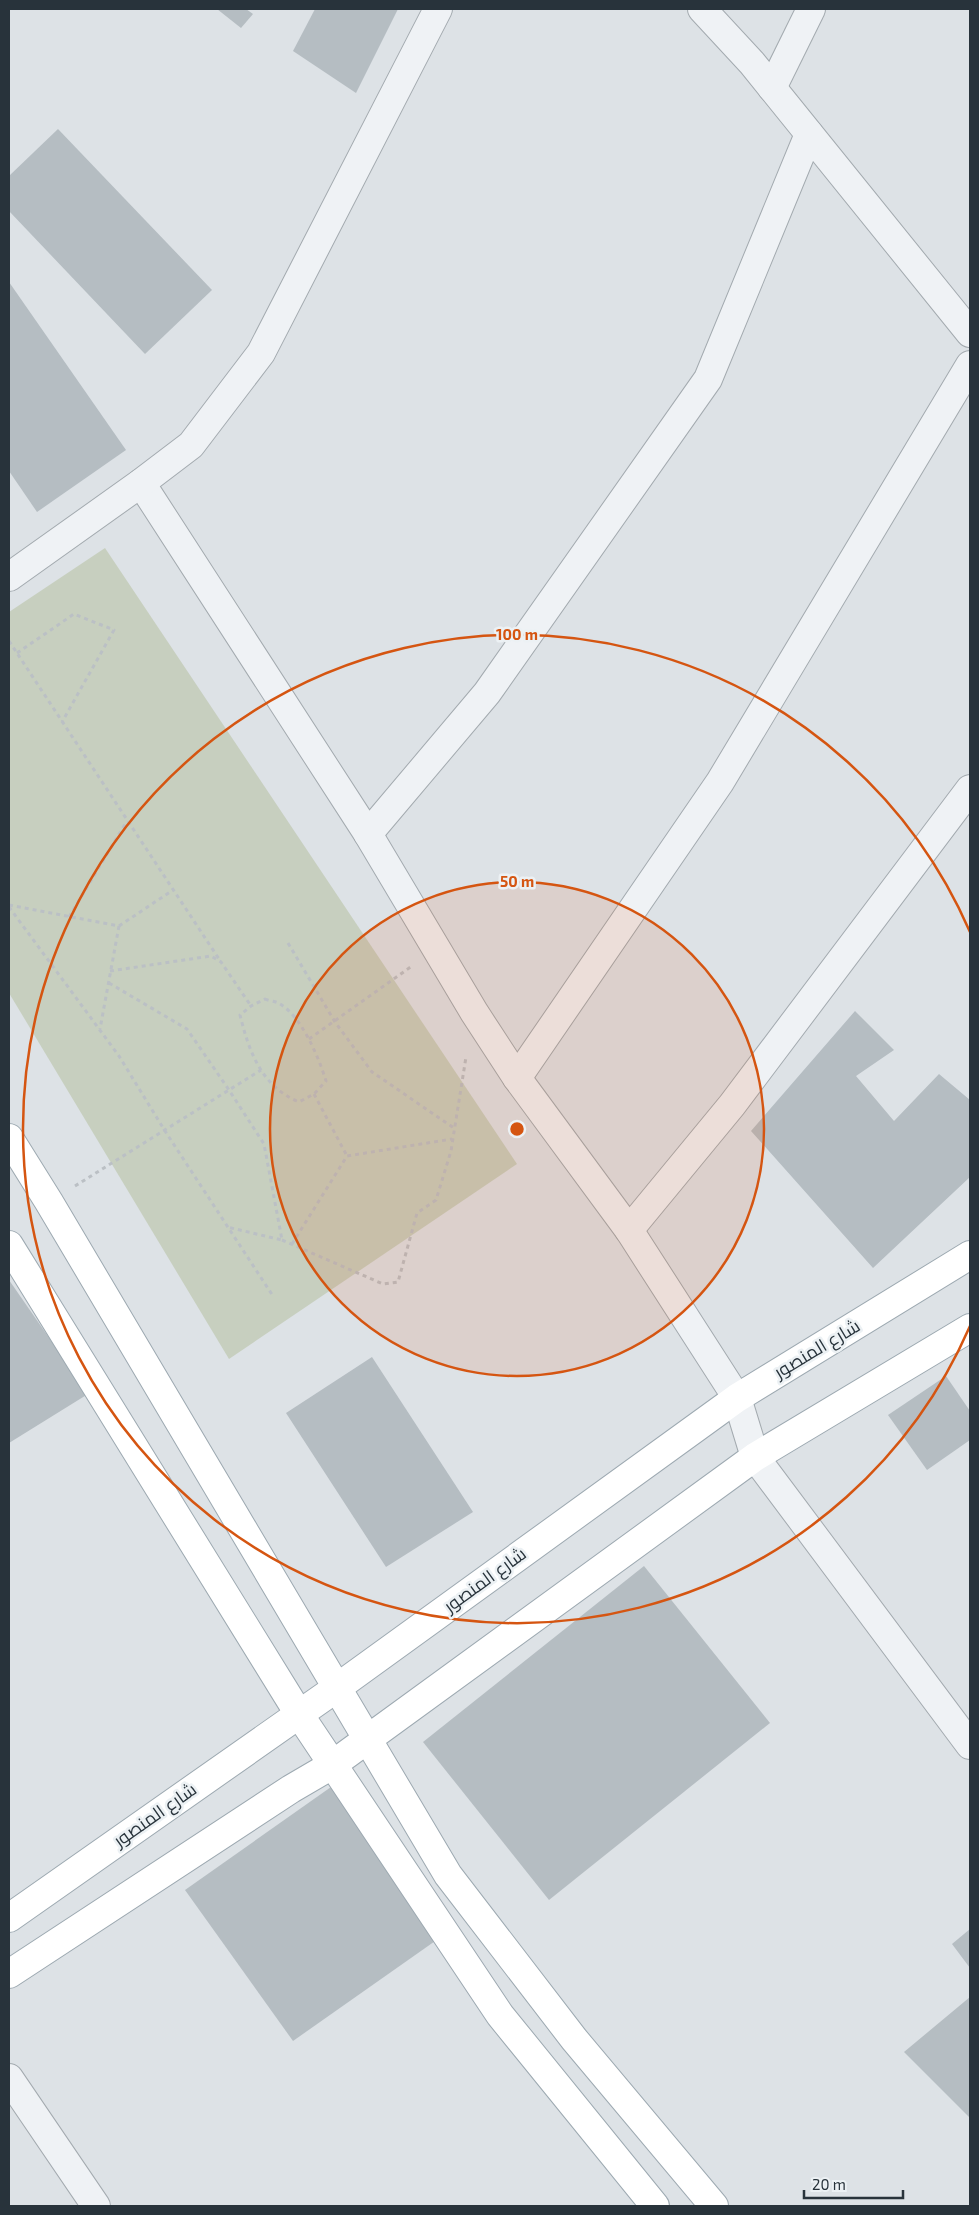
<svg xmlns="http://www.w3.org/2000/svg" width="979" height="2215" viewBox="0 0 979 2215" font-family="'Exo 2',Cairo,sans-serif">
  <style>
    .green { fill: #c7cfbf }
    .building { fill: #b5bdc2 }
    .lines { fill: none; stroke-linecap: round; stroke-linejoin: round }
    .minor-casing { stroke: #a3aaaf; stroke-width: 30 }
    .major-casing { stroke: #9da9b1; stroke-width: 30 }
    .path { stroke: #bbc0c5; stroke-width: 3; stroke-dasharray: 4 4; stroke-linecap: butt }
    .minor { stroke: #eff2f5; stroke-width: 28 }
    .major { stroke: #fff; stroke-width: 28 }
    .ring { fill: none; stroke: #d55511; stroke-width: 2.5 }
    .labels { text-anchor: middle; stroke-width: 5; stroke-linejoin: round; paint-order: stroke }
    .street-label { font-size: 18px; fill: #28333b; stroke: #ecf1f4 }
    .centre { fill: #d55511; stroke: #ecf1f4; stroke-width: 2.5 }
    .ring-label { font-size: 15px; text-anchor: middle; font-weight: bold; fill: #d55511; stroke: #ecf1f4; stroke-width: 5; stroke-linejoin: round; paint-order: stroke }
  </style>
  <rect width="100%" height="100%" fill="#dde2e6"/>
  <!-- green -->
  <path class="green" d="M105,548l412,616 -288,195 -220,-366v-381z"/>
  <!-- building -->
  <g class="building">
    <path d="M217,9h29l7,5 -12,14z"/>
    <path d="M315,9h83l-42,84 -63,-42z"/>
    <path d="M58,129l154,161 -67,64 -136,-143v-35z"/>
    <path d="M9,282l117,168 -89,62 -28,-41z"/>
    <path d="M855,1011l39,39 -38,26 38,45 45,-47 31,26v77l-97,91 -122,-137z"/>
    <path d="M9,1280l79,114 -79,49z"/>
    <path d="M372,1357l101,155 -87,55 -100,-154z"/>
    <path d="M946,1376l24,35v29l-43,30 -39,-55z"/>
    <path d="M644,1566l126,157 -221,177 -126,-158z"/>
    <path d="M331,1787l107,152 -145,102 -108,-151z"/>
    <path d="M970,1929v39l-18,-24z"/>
    <path d="M970,1997v121l-66,-66z"/>
  </g>
  <g class="lines">
    <defs>
      <g id="minor">
        <path d="M702,9l50,54 218,270"/>
        <path d="M772,88l39,-79"/>
        <path d="M141,483l227,351 106,178 43,66 112,152 108,168 18,59 215,288"/>
        <path d="M9,577l132,-94 50,-38 70,-92 177,-344"/>
        <path d="M368,834l119,-141 221,-314 101,-245"/>
        <path d="M517,1078l203,-296 250,-417"/>
        <path d="M629,1230l103,-125 238,-316"/>
        <path d="M9,2078l87,128"/>
      </g>
      <g id="major">
        <path d="M9,1138l40,64 399,673 126,164 140,167"/>
        <path d="M9,1245l290,469 201,301 155,191"/>
        <path d="M9,1918l329,-231 399,-289 233,-143"/>
        <path d="M9,1974l282,-185 41,-24 423,-308 215,-129"/>
      </g>
    </defs>
    <!-- minor casing -->
    <use href="#minor" class="minor-casing"/>
    <!-- major casing -->
    <use href="#major" class="major-casing"/>
    <!-- path -->
    <g class="path">
      <path d="M9,641l212,321"/>
      <path d="M17,653l57,-39 40,16 -52,92"/>
      <path d="M9,905l110,21 -19,103"/>
      <path d="M9,907l110,149 46,75 108,165"/>
      <path d="M69,917l58,-96"/>
      <path d="M119,926l54,-36"/>
      <path d="M288,943l47,79 37,50 82,56"/>
      <path d="M110,971l101,-15 10,6 30,44"/>
      <path d="M109,983l78,46 42,61 35,54 18,96 -55,-13"/>
      <path d="M265,999c4,2 11,2 15,5 22,13 39,54 46,77l-12,13 -15,8c-37,-15 -50,-50 -59,-87l11,-9z"/>
      <path d="M309,1039l103,-73"/>
      <path d="M314,1094l33,62"/>
      <path d="M75,1186l186,-116"/>
      <path d="M282,1240l101,44 15,-2 19,-69 19,-13 15,-49 15,-94"/>
      <path d="M292,1244l55,-88 105,-17"/>
    </g>
    <!-- minor -->
    <use href="#minor" class="minor"/>
    <!-- major -->
    <use href="#major" class="major"/>
  </g>
  <!-- distance rings -->
  <circle cx="517" cy="1129" r="247" fill="#d55511" fill-opacity=".12"/>
  <g class="ring">
    <circle cx="517" cy="1129" r="247"/>
    <path d="M970 1326A494 494 0 1 1 970 932"/>
  </g>
  <g class="labels">
    <!-- street labels -->
    <g class="street-label">
      <text transform="translate(817 1349) rotate(-31)" y="6">شارع المنصور</text>
      <text transform="translate(485 1580) rotate(-36)" y="6">شارع المنصور</text>
      <text transform="translate(155 1815) rotate(-35)" y="6">شارع المنصور</text>
    </g>
  </g>
  <circle cx="517" cy="1129" r="8" class="centre"/>
  <g class="ring-label">
    <text x="517" y="640">100 m</text>
    <text x="517" y="887">50 m</text>
  </g>
  <!-- border -->
  <rect width="979" height="2215" fill="none" stroke="#28333b" stroke-width="20"/>
  <!-- scale -->
  <path d="M804 2190v8h99v-8" fill="none" stroke="#28333b" stroke-width="2.5"/>
  <text x="812" y="2190" font-size="15" fill="#28333b" stroke="#ecf1f4" stroke-width="4" paint-order="stroke">20 m</text>
</svg>
